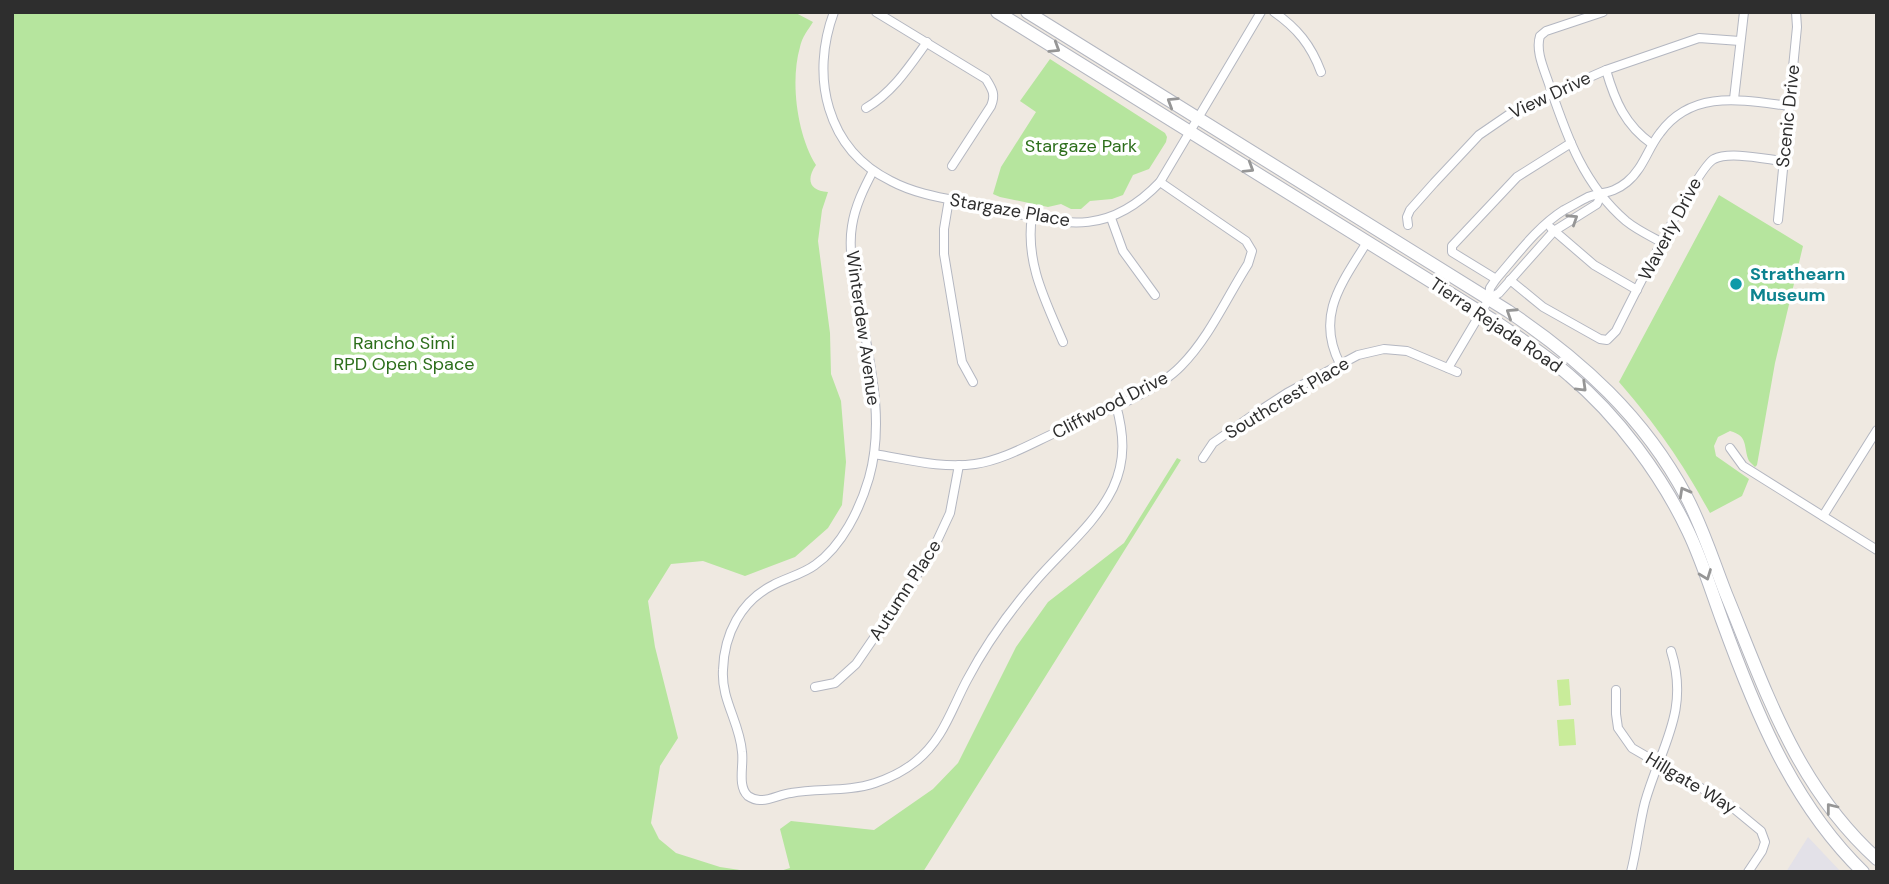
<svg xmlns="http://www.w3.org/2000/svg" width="1889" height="884" viewBox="0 0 1889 884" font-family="'DM Sans',sans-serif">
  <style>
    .industrial { fill: #e3e1e8 }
    .green { fill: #b6e59e }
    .pitch { fill: #c9ec9a }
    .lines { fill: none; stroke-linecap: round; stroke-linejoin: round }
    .street-casing { stroke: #b4b7c1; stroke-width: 10 }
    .secondary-casing { stroke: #b4b7c1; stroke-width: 14 }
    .street { stroke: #fff; stroke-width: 8 }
    .secondary { stroke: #fff; stroke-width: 12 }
    .oneway { stroke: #969696 }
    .culture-dot { fill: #0f9aa8; stroke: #fff; stroke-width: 2.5 }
    .labels { text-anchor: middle; stroke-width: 7; stroke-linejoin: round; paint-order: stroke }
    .street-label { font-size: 18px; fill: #2e2e2e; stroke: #fff }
    .park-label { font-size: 18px; fill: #2c6e1b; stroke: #fff }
    .culture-label { font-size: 18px; font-weight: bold; fill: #0d838f; stroke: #fff; text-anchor: start }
  </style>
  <rect width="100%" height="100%" fill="#efe9e1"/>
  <!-- industrial -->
  <path class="industrial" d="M1808,837l33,35h-55z"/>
  <!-- green -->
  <g class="green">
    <path d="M12,12h782l19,10c-5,8 -11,15 -13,25 -10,34 -3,88 16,118 -10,14 -7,26 12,27l-6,18 -4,31 12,92 1,41 10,27 5,61 -4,43 -14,23 -33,29 -50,19 -42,-15 -32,3 -23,37 7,46 23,91 -18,28 -9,57 8,16 17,14 44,14 33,5h-741z"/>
    <path d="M1050,59l115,74 2,4 -1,5 -17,27 -16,6 -10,20 -11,4 -22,2 -9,8h-10l-10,-5 -13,3 -48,-10 -7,-3 8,-27 35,-55 -16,-11z"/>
    <path d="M1719,195l84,51 -28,117 -18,102 -2,2 -6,-6c-6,-14 0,-25 -19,-30l-12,6 -4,9 2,10 33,23 -7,17 -32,17c-28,-51 -53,-87 -91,-131z"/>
    <path d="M1177,458l4,2 -258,412h-146l13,-4 -10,-39 11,-8 83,9 59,-41 25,-26 58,-116 32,-45 76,-59z"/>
  </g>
  <!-- pitch -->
  <g class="pitch">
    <path d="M1569,679l2,26 -12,1 -2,-26z"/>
    <path d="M1574,719l2,26 -17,1 -2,-26z"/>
  </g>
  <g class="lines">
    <defs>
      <g id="street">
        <path d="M834,12c-24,64 -8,137 57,169 28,15 61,18 92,25 73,15 119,37 177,-24l101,-170"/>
        <path d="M876,12l110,67c6,10 10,15 5,27l-39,60"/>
        <path d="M1274,12c23,16 37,33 47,60"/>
        <path d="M1603,12l-57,19 -6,5c-5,16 5,35 10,51 17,50 34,98 76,134 11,9 24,15 37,22"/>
        <path d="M1606,70c9,31 19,55 46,74"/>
        <path d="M1734,99l10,-87"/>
        <path d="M866,108c27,-16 43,-41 61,-66"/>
        <path d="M873,171c-9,17 -18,35 -21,55 -4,24 2,47 6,71 10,59 28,121 11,181 -9,31 -27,68 -54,87 -12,9 -29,13 -42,20 -32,16 -49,49 -50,85 -2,30 17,53 19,82 2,13 -5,34 6,44 3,2 8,4 12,4 9,1 21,-6 31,-7 28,-5 57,-1 84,-10 15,-5 29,-12 40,-21 28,-22 36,-52 52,-82 18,-34 42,-68 67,-97 26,-31 61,-58 79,-95 13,-28 11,-54 3,-83"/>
        <path d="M949,199l-5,30v25l18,108 11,20"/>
        <path d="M1032,216c-7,46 13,84 31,126"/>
        <path d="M1111,218l12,33 32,44"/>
        <path d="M1778,220l19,-193 -1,-15"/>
        <path d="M1408,225l-1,-8 3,-7 24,-27 45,-48 38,-26 89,-39 93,-32 41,3"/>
        <path d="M1551,228l43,37 43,25"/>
        <path d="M1496,279l-44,-27v-6l65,-69 54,-34"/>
        <path d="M1510,280l33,27 57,32 7,1 9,-9c13,-26 82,-165 98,-172 15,-8 51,0 69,2"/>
        <path d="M1489,299l1,-11 6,-9c21,-24 41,-52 68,-69 8,-4 16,-9 24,-13 15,-6 23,-2 39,-15 16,-13 21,-34 33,-49 32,-44 82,-33 129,-27"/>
        <path d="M1340,364c-25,-49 2,-81 27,-122"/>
        <path d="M1448,368l41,-69 10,-6 55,-62 43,-27 4,-9"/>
        <path d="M1730,448l13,18 134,84"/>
        <path d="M874,454c32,5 68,15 101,10 29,-4 57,-21 84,-33 36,-16 95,-37 122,-65 28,-28 46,-69 67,-102l4,-13 -6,-10 -86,-59"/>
        <path d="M1203,458l10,-15 40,-28 34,-22 71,-38 26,-6 23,2 50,21"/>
        <path d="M1823,516l54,-86"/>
        <path d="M815,687l20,-4 21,-19 74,-108 20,-43 9,-48"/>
        <path d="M1616,690v24l2,14 14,20 95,55 34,28 4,11 -3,9 -14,21"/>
        <path d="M1631,872c6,-23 8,-47 14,-70 16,-56 45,-91 26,-151"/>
      </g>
      <g id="secondary">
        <path d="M997,12l496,308c26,18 53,35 77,56 47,39 92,100 118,155 14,29 23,59 34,89 33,91 70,183 141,252"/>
        <path d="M1027,12l481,299c73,49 136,106 178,185 17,32 27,65 40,98 40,97 70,192 151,265"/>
      </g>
    </defs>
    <!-- street casing -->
    <use href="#street" class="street-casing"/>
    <!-- secondary casing -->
    <use href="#secondary" class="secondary-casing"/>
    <!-- street -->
    <use href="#street" class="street"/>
    <!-- secondary -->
    <use href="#secondary" class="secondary"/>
  </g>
  <!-- one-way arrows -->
  <defs><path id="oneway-chevron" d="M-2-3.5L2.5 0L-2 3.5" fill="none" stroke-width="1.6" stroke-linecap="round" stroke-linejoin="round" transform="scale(1.75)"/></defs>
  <g class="oneway">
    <use href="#oneway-chevron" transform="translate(1055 48) rotate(32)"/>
    <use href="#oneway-chevron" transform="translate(1172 102) rotate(-148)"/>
    <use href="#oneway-chevron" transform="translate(1249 168) rotate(32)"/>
    <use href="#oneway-chevron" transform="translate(1573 219) rotate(-33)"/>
    <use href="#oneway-chevron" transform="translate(1511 313) rotate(-147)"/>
    <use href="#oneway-chevron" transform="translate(1582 387) rotate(44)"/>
    <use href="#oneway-chevron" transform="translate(1684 492) rotate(-119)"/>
    <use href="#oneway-chevron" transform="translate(1706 575) rotate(69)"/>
    <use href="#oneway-chevron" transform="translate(1831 808) rotate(-128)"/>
  </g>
  <!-- markers -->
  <circle class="culture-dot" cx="1736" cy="284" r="7"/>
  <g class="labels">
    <!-- street labels -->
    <g class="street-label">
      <text transform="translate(1550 95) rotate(-25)" y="6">View Drive</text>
      <text transform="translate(1788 116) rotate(-84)" y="6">Scenic Drive</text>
      <text transform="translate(1010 210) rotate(10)" y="6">Stargaze Place</text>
      <text transform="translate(1670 229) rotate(-62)" y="6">Waverly Drive</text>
      <text transform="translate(1496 325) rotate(34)" y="6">Tierra Rejada Road</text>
      <text transform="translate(863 328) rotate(82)" y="6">Winterdew Avenue</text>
      <text transform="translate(1287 398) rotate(-31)" y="6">Southcrest Place</text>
      <text transform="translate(1110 405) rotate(-27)" y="6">Cliffwood Drive</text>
      <text transform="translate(905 590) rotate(-57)" y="6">Autumn Place</text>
      <text transform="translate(1691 783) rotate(31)" y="6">Hillgate Way</text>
    </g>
    <!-- park labels -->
    <g class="park-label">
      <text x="1081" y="152">Stargaze Park</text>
      <text x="404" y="349">Rancho Simi<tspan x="404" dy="21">RPD Open Space</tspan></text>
    </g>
    <!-- culture labels -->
    <g class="culture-label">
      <text x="1750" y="280">Strathearn<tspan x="1750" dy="21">Museum</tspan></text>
    </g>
  </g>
  <!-- border -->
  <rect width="1889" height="884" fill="none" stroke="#2e2e2e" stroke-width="28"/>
</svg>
